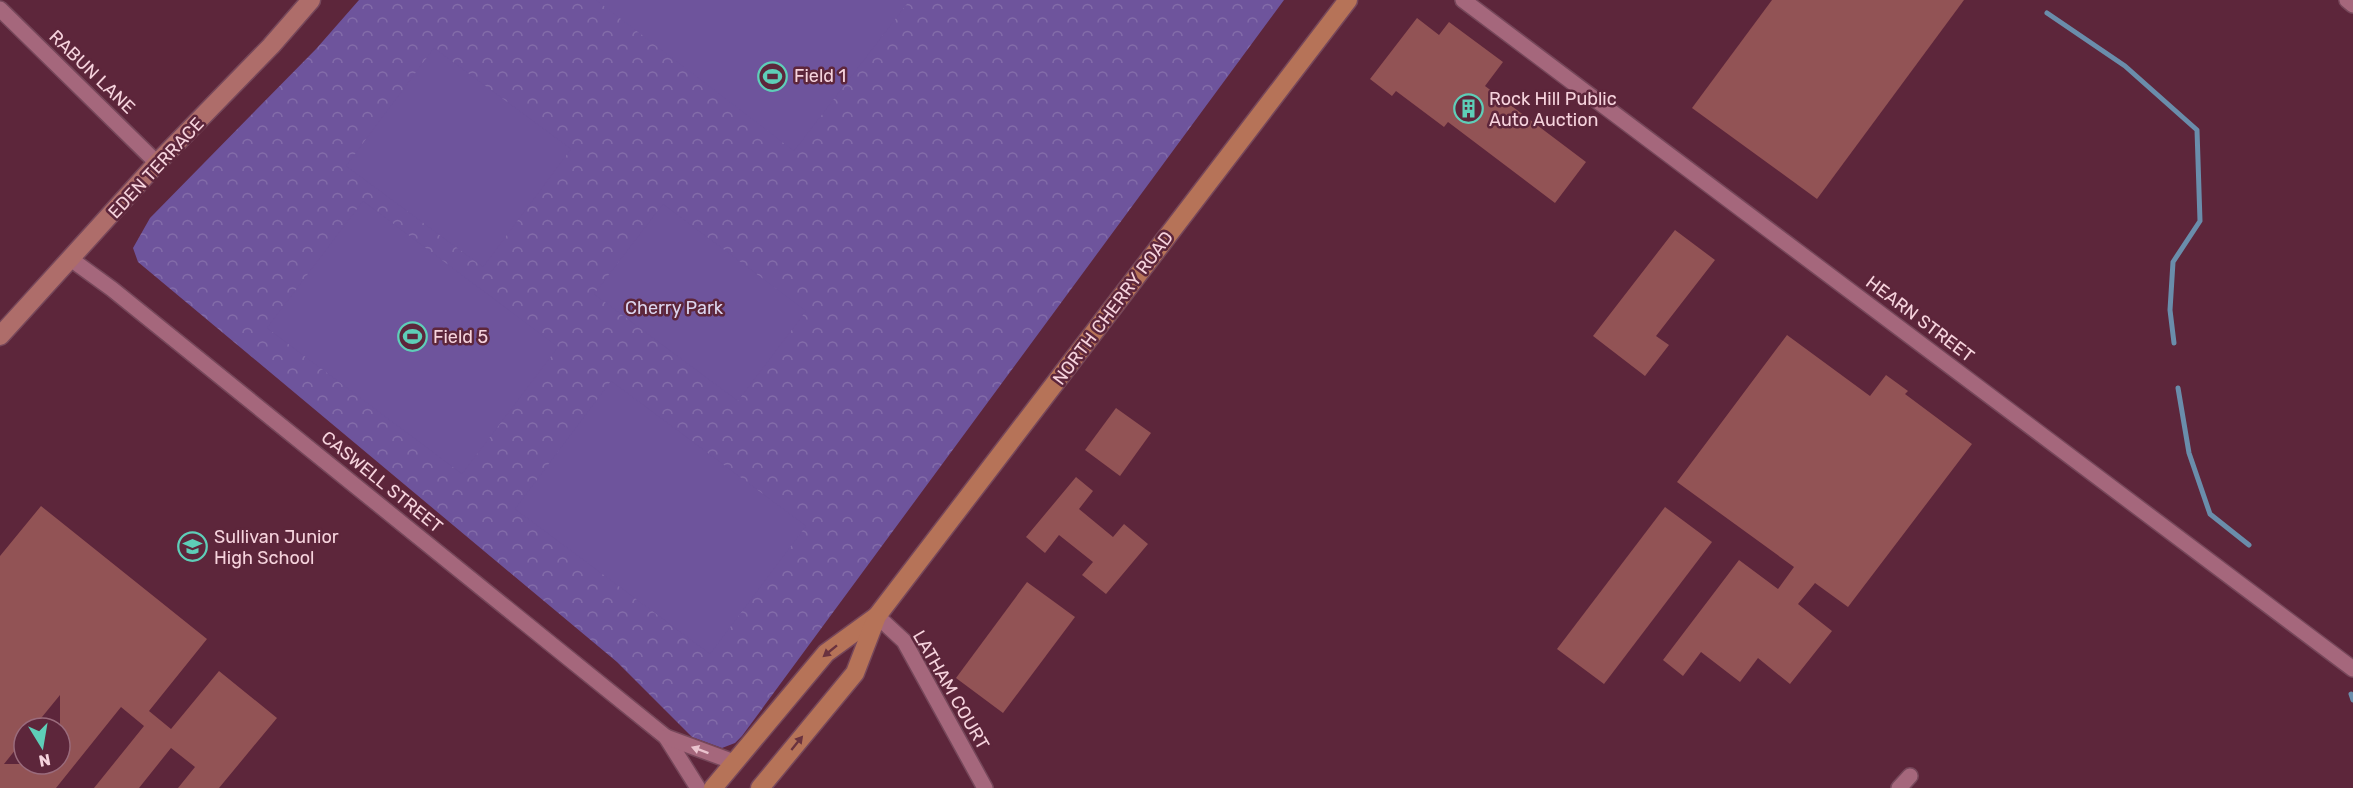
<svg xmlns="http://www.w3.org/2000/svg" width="2353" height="788" viewBox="0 0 2353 788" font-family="Rubik,sans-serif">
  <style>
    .park { fill: url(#park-crowns) }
    .pitch { fill: #6e549c }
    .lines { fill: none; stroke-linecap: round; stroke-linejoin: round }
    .stream { stroke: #6a8dab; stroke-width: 5 }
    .building { fill: #925355; fill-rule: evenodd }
    .street-casing { stroke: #76475a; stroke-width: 18 }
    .secondary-casing { stroke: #76475a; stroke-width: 21 }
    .primary-casing { stroke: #76475a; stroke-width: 21 }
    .street { stroke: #a5677c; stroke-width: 15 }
    .secondary { stroke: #ae6d6a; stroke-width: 18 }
    .primary { stroke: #b67358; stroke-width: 18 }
    .oneway { fill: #6a323f }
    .oneway2 { fill: #eac3ce }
    .labels { text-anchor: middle; stroke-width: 5; stroke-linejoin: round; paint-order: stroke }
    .street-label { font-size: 18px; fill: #f6d3dd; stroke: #5d263b }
    .poi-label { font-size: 18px; fill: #f6d3dd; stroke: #5d263b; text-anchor: start }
    .park-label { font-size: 18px; fill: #dcd5ee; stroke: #5d263b }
  </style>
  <defs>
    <pattern id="park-crowns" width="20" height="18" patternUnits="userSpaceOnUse" patternTransform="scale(1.5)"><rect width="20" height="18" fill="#6e549c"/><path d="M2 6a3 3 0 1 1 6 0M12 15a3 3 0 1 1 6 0" fill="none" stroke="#836ca9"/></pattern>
  </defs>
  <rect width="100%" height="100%" fill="#5d263b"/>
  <!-- park -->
  <path class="park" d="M359,0h925l-542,736 -7,7 -13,5 -30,-11 -75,-75 -479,-400 -5,-14 17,-30 166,-169z"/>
  <!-- pitch -->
  <g class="pitch">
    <path d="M596,0h314l-116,151z"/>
    <path d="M434,48l137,101 -88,118 -137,-101z"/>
    <path d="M363,201l195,146 -96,127 -195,-146z"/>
    <path d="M663,204l143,107 -68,90 -144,-107z"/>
    <path d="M611,381l195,145 -96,128 -195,-145z"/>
  </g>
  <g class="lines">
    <!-- stream -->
    <g class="stream">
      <path d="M2047,13l78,53 72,64 3,91 -27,41 -3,48 4,33"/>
      <path d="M2178,388l11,65 21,61 39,31"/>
      <path d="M2351,694l2,6"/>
    </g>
  </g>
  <!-- building -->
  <g class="building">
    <path d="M1772,0h192l-147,199 -125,-91z"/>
    <path d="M1417,18l22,17 10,-13 54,40 -18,24 101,76 -31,41 -107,-81 -4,5 -48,-36 -4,5 -22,-17z"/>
    <path d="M1675,230l40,30 -59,76 13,9 -24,31 -52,-40z"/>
    <path d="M1787,335l83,61 16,-21 22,16 -3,3 67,50 -124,163 -33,-24 -17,21 34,27 -42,53 -32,-26 -18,24 -39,-30 -18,24 -20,-16 76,-100 39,29 16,-22 -117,-85z"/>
    <path d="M1116,408l35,25 -31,43 -35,-26z"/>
    <path d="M1076,477l17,14 -14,18 34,28 11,-13 24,20 -42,50 -24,-19 11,-13 -34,-27 -14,18 -19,-16z"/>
    <path d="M41,506l166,133 -58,72 22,18 48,-58 58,47 -58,70h-41l17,-21 -24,-19 -32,40h-45l50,-62 -23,-19 -65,81h-56v-232zM60,695v69h-56l20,-25v-11h9z"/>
    <path d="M1665,507l47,35 -108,142 -47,-35z"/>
    <path d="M1027,582l48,35 -72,96 -47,-35z"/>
  </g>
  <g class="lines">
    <defs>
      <g id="street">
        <path d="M1463,0l890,669"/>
        <path d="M2347,0l6,5"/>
        <path d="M0,9l157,154"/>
        <path d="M72,260l40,29 554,448 32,51"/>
        <path d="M877,616l27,25 81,147"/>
        <path d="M666,737l68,25"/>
        <path d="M1899,788l11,-12"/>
      </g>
      <path id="secondary" d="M0,336l157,-173 114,-117 40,-46"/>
      <g id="primary">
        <path d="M713,788l113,-135 51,-37"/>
        <path d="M760,788l95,-115 22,-57 471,-616"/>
      </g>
    </defs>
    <!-- street casing -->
    <use href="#street" class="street-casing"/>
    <!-- secondary casing -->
    <use href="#secondary" class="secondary-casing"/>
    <!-- primary casing -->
    <use href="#primary" class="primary-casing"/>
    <!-- street -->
    <use href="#street" class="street"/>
    <!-- secondary -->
    <use href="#secondary" class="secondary"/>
    <!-- primary -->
    <use href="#primary" class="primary"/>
  </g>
  <!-- one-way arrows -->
  <defs><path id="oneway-solid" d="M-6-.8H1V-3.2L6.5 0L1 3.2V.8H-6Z" transform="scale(1.5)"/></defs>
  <g class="oneway">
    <use href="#oneway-solid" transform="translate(830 651) rotate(141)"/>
    <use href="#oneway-solid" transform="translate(797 743) rotate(-51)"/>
  </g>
  <use class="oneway2" href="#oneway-solid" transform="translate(700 750) rotate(-160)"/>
  <!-- icons -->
  <defs>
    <symbol id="stadium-ring" viewBox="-11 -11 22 22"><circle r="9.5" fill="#5d263b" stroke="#5eceb8" stroke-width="1.5"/><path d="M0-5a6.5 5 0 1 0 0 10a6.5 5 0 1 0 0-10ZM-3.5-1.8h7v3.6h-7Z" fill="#5eceb8"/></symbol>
    <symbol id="building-ring" viewBox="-11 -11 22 22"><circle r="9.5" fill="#5d263b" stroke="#5eceb8" stroke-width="1.5"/><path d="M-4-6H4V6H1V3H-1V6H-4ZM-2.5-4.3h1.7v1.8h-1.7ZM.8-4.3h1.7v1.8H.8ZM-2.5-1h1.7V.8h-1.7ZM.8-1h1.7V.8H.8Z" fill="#5eceb8"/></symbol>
    <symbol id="school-ring" viewBox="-11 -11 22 22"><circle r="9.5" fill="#5d263b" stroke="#5eceb8" stroke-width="1.5"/><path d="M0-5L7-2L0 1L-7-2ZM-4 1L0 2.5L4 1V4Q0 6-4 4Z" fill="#5eceb8"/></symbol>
  </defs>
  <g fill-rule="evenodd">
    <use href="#stadium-ring" x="756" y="60" width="33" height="33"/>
    <use href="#building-ring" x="1452" y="92" width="33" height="33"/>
    <use href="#stadium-ring" x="396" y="320" width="33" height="33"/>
    <use href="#school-ring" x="176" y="530" width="33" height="33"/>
  </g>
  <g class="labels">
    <!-- street labels -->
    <g class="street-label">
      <text transform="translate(92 72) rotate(44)" y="6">RABUN LANE</text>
      <text transform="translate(156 168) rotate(-47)" y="6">EDEN TERRACE</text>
      <text transform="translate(1113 308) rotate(-53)" y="6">NORTH CHERRY ROAD</text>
      <text transform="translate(1920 319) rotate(37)" y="6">HEARN STREET</text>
      <text transform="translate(382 482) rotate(39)" y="6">CASWELL STREET</text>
      <text transform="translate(951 690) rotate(60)" y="6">LATHAM COURT</text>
    </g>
    <!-- poi labels -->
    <g class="poi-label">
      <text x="794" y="82">Field 1</text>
      <text x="1489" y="105">Rock Hill Public<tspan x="1489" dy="21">Auto Auction</tspan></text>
      <text x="433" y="343">Field 5</text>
      <text x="214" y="543">Sullivan Junior<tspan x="214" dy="21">High School</tspan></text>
    </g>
    <!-- park labels -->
    <g class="park-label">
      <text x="674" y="314">Cherry Park</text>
    </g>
  </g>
  <!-- north arrow -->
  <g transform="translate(42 746) rotate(169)"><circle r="28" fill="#5d263b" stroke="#9a6b7c" stroke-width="1.5"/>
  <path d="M0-4.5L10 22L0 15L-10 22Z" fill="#5eceb8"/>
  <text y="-9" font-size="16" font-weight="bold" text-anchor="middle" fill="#f6d3dd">N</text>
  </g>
</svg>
